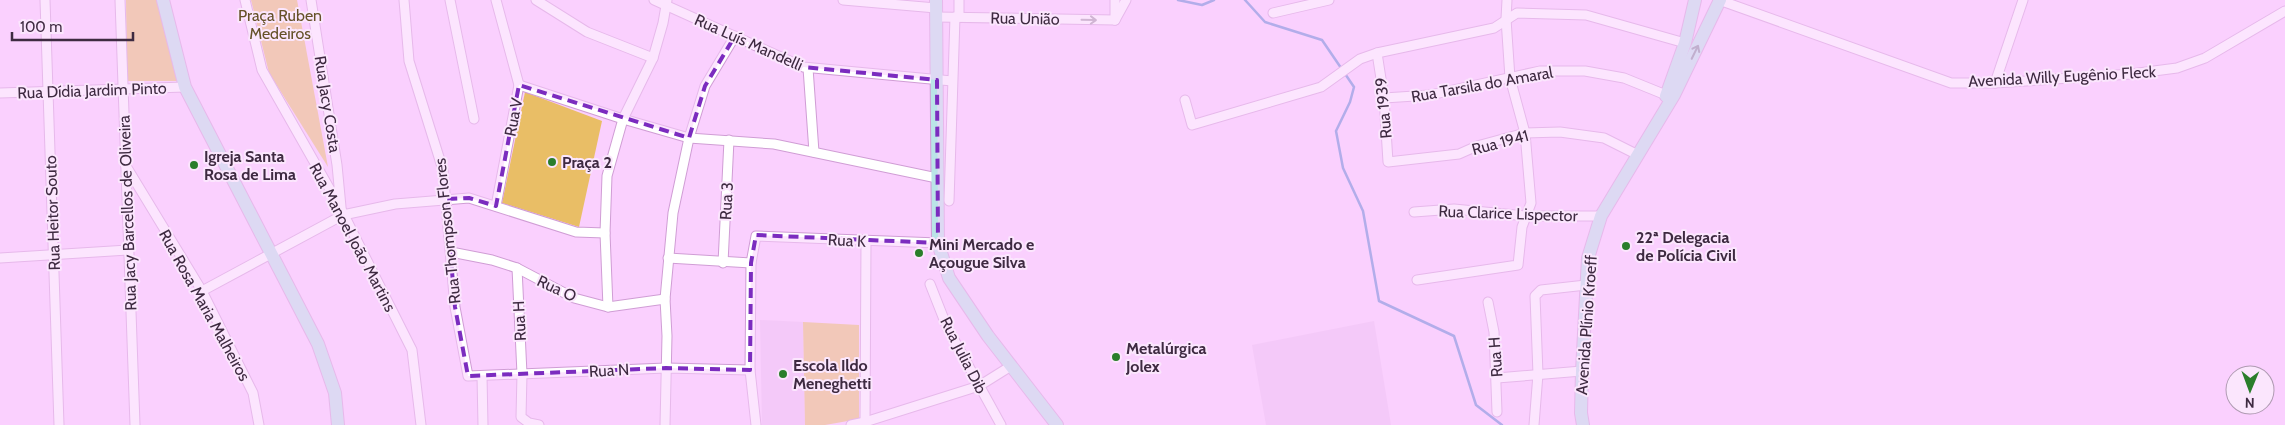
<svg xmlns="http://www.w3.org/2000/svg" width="2285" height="425" viewBox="0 0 2285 425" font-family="Cabin,sans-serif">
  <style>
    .built { fill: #eec1f3 }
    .green { fill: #e9be66 }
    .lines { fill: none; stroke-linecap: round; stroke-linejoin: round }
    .stream { stroke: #5c83d3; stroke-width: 2.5 }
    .street-casing { stroke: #d09dd5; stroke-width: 11 }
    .secondary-casing { stroke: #d09dd5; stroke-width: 14 }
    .street { stroke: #fff; stroke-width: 9 }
    .secondary { stroke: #bae4e7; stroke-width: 12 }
    .oneway { stroke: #9e94a0 }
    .oneway2 { stroke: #7c8794 }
    .marked { fill: none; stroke: #7b2cbf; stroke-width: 4; stroke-dasharray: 10 6; stroke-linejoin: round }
    .poi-dot { fill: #2a7e2b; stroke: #fbe6fd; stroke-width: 2 }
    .labels { text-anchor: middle; stroke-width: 4; stroke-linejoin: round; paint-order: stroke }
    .park-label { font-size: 16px; fill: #655128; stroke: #fbe6fd }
    .street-label { font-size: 16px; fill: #3e2a41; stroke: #fbe6fd }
    .poi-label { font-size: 16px; font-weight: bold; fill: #3e2a41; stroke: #fbe6fd; text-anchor: start }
  </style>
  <rect width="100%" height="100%" fill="#fad0fe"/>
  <!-- built -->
  <g class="built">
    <path d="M760,320l43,2 2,103h-43z"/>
    <path d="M1374,321l17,104h-125l-14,-80z"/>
  </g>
  <!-- green -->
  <g class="green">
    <path d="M126,0h32l19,81h-50z"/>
    <path d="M251,0h46l31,167 -59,-94z"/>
    <path d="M525,92l77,29 -23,106 -77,-24z"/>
    <path d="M803,322l56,3v94l-34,6h-20z"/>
  </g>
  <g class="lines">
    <!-- stream -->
    <g class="stream">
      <path d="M1178,0l24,5 12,-5"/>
      <path d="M1245,0l20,22 57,18 32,47 -4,15 -14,29 7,37 20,43 16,90 75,35 22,69 26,20"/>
    </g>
    <defs>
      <g id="street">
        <path d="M45,0l14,425"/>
        <path d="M120,0l15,425"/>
        <path d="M245,0l17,70 79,139 71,141 9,75"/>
        <path d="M311,0l26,165 4,42"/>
        <path d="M404,0l5,61 34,109 12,137 13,69 198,-8 84,2"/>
        <path d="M450,0l24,119"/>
        <path d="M536,0l51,32 66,26"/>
        <path d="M654,0l149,67 149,14"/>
        <path d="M843,0l93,8"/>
        <path d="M1115,0v20"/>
        <path d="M1719,0l232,83h44l136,-9 46,-6 28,-10 80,-47"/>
        <path d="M1273,13l56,-13"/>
        <path d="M936,17l179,3"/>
        <path d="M959,17v-17"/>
        <path d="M1115,20l11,-20"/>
        <path d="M1377,53l7,45 4,64 71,-8 18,-8 48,-13 35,-1 44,6 34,17"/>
        <path d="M808,68l6,84"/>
        <path d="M1995,83l28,-83"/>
        <path d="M519,85l104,34 66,19 85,6 163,34"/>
        <path d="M0,93l185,-6"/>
        <path d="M1384,98l46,-3 110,-24h45l39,7 42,17"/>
        <path d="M1185,100l7,25 129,-38 39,-28 17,-6 117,-25 23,-15 69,2 99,28"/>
        <path d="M126,166l76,125 51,102 6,32"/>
        <path d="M949,201l6,-184"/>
        <path d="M496,206l23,-121 -23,-85"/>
        <path d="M1414,212l40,-3 73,7h74"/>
        <path d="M451,252l41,8 25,8 57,30 34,9 57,-8"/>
        <path d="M0,258l128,-8"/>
        <path d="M668,258l83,5"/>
        <path d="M723,263l6,-123"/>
        <path d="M517,268l5,106 -1,43 8,6 10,2"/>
        <path d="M1417,280l101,-15 4,-38 9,-24 -6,-70 -15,-55 -4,-59 1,-19"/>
        <path d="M930,284l17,43 54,98"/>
        <path d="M202,291l141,-76 52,-11 74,-6 107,34 29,1"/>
        <path d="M1488,302l6,30 3,80"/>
        <path d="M608,307l-3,-74 2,-57 16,-57 30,-61 10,-35 4,-23"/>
        <path d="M482,376l1,49"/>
        <path d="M1497,378l85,-7"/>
        <path d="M665,425l2,-89 -2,-37 8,-86 16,-75 16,-52 30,-50"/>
        <path d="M756,425l-6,-55 1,-107 5,-27 182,7"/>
        <path d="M851,425l14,-3 114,-36 32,-20"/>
        <path d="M865,425l1,-184"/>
        <path d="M1534,425l4,-51 -3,-78 6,-6 45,-5"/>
      </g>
      <g id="secondary">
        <path d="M163,0l22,87 133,257 17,49 3,32"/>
        <path d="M936,0l2,243 11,35 39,58 69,89"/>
        <path d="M1666,96l19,-53 10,-43"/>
        <path d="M1583,425l-2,-12 1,-42 6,-113 13,-42 73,-121 46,-95"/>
      </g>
    </defs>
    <!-- street casing -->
    <use href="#street" class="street-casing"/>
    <!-- secondary casing -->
    <use href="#secondary" class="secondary-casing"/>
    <!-- street -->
    <use href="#street" class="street"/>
    <!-- secondary -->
    <use href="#secondary" class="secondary"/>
  </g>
  <!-- one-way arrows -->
  <defs><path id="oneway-shaft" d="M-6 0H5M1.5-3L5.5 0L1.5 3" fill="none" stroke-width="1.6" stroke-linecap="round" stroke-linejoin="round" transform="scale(1.25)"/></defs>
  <use class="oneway" href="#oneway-shaft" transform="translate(1089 20) rotate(1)"/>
  <use class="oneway2" href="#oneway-shaft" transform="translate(1695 52) rotate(-64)"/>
  <!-- marked area -->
  <path d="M0 0H2285V425H0ZM735,36l68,31 134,13 1,163 -182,-8 -5,28 -1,107 -84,-2 -198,8 -13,-69 -9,-108 23,-1 27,8 23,-121 170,53 16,-52z" fill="#fad0fe" fill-opacity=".55" fill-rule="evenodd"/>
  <path class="marked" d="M735,36l68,31 134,13 1,163 -182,-8 -5,28 -1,107 -84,-2 -198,8 -13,-69 -9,-108 23,-1 27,8 23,-121 170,53 16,-52z"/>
  <!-- markers -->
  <g class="poi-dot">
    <circle cx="552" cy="162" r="5"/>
    <circle cx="194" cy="165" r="5"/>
    <circle cx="1626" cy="246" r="5"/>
    <circle cx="919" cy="253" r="5"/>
    <circle cx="1116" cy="357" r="5"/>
    <circle cx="783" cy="374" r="5"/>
  </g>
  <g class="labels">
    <!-- park labels -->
    <g class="park-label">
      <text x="280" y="21">Praça Ruben<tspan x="280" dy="18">Medeiros</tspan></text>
    </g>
    <!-- street labels -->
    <g class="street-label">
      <text transform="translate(1025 18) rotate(1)" y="6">Rua União</text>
      <text transform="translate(749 42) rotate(24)" y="6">Rua Luís Mandelli</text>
      <text transform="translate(2062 76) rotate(-3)" y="6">Avenida Willy Eugênio Fleck</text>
      <text transform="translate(1482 84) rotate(-10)" y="6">Rua Tarsila do Amaral</text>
      <text transform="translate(92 90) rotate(-2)" y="6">Rua Dídia Jardim Pinto</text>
      <text transform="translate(328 104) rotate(81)" y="6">Rua Jacy Costa</text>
      <text transform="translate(1383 108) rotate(-95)" y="6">Rua 1939</text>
      <text transform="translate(513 117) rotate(-79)" y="6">Rua V</text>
      <text transform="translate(1500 142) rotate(-15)" y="6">Rua 1941</text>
      <text transform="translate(726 201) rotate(-87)" y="6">Rua 3</text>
      <text transform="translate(52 213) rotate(-92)" y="6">Rua Heitor Souto</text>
      <text transform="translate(127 213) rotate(-92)" y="6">Rua Jacy Barcellos de Oliveira</text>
      <text transform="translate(1508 213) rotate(2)" y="6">Rua Clarice Lispector</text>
      <text transform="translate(447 231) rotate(-96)" y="6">Rua Thompson Flores</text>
      <text transform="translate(353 237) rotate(62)" y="6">Rua Manoel João Martins</text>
      <text transform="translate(847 240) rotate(3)" y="6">Rua K</text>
      <text transform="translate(557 288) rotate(25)" y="6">Rua O</text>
      <text transform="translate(205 305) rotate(61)" y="6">Rua Rosa Maria Malheiros</text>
      <text transform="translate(519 321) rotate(-93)" y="6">Rua H</text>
      <text transform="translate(1586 325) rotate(-86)" y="6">Avenida Plínio Kroeff</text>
      <text transform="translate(964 355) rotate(63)" y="6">Rua Julia Dib</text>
      <text transform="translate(1495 357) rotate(-94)" y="6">Rua H</text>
      <text transform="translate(609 370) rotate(-3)" y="6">Rua N</text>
    </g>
    <!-- poi labels -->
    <g class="poi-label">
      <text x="204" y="162">Igreja Santa<tspan x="204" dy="18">Rosa de Lima</tspan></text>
      <text x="562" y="168">Praça 2</text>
      <text x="1636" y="243">22ª Delegacia<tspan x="1636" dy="18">de Polícia Civil</tspan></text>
      <text x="929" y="250">Mini Mercado e<tspan x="929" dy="18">Açougue Silva</tspan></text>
      <text x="1126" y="354">Metalúrgica<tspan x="1126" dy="18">Jolex</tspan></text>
      <text x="793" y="371">Escola Ildo<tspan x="793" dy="18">Meneghetti</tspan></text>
    </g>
  </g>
  <!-- north arrow -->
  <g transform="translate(2250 390) rotate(181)"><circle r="24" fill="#fbe6fd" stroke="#af9bb2"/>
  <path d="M0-4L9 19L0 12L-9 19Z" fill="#2a7e2b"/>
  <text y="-8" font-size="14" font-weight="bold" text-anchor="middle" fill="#3e2a41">N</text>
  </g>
  <!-- scale -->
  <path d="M12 32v8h121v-8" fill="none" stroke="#3e2a41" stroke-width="2.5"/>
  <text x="20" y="32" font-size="15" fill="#3e2a41" stroke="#fbe6fd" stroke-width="4" paint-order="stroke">100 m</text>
</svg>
